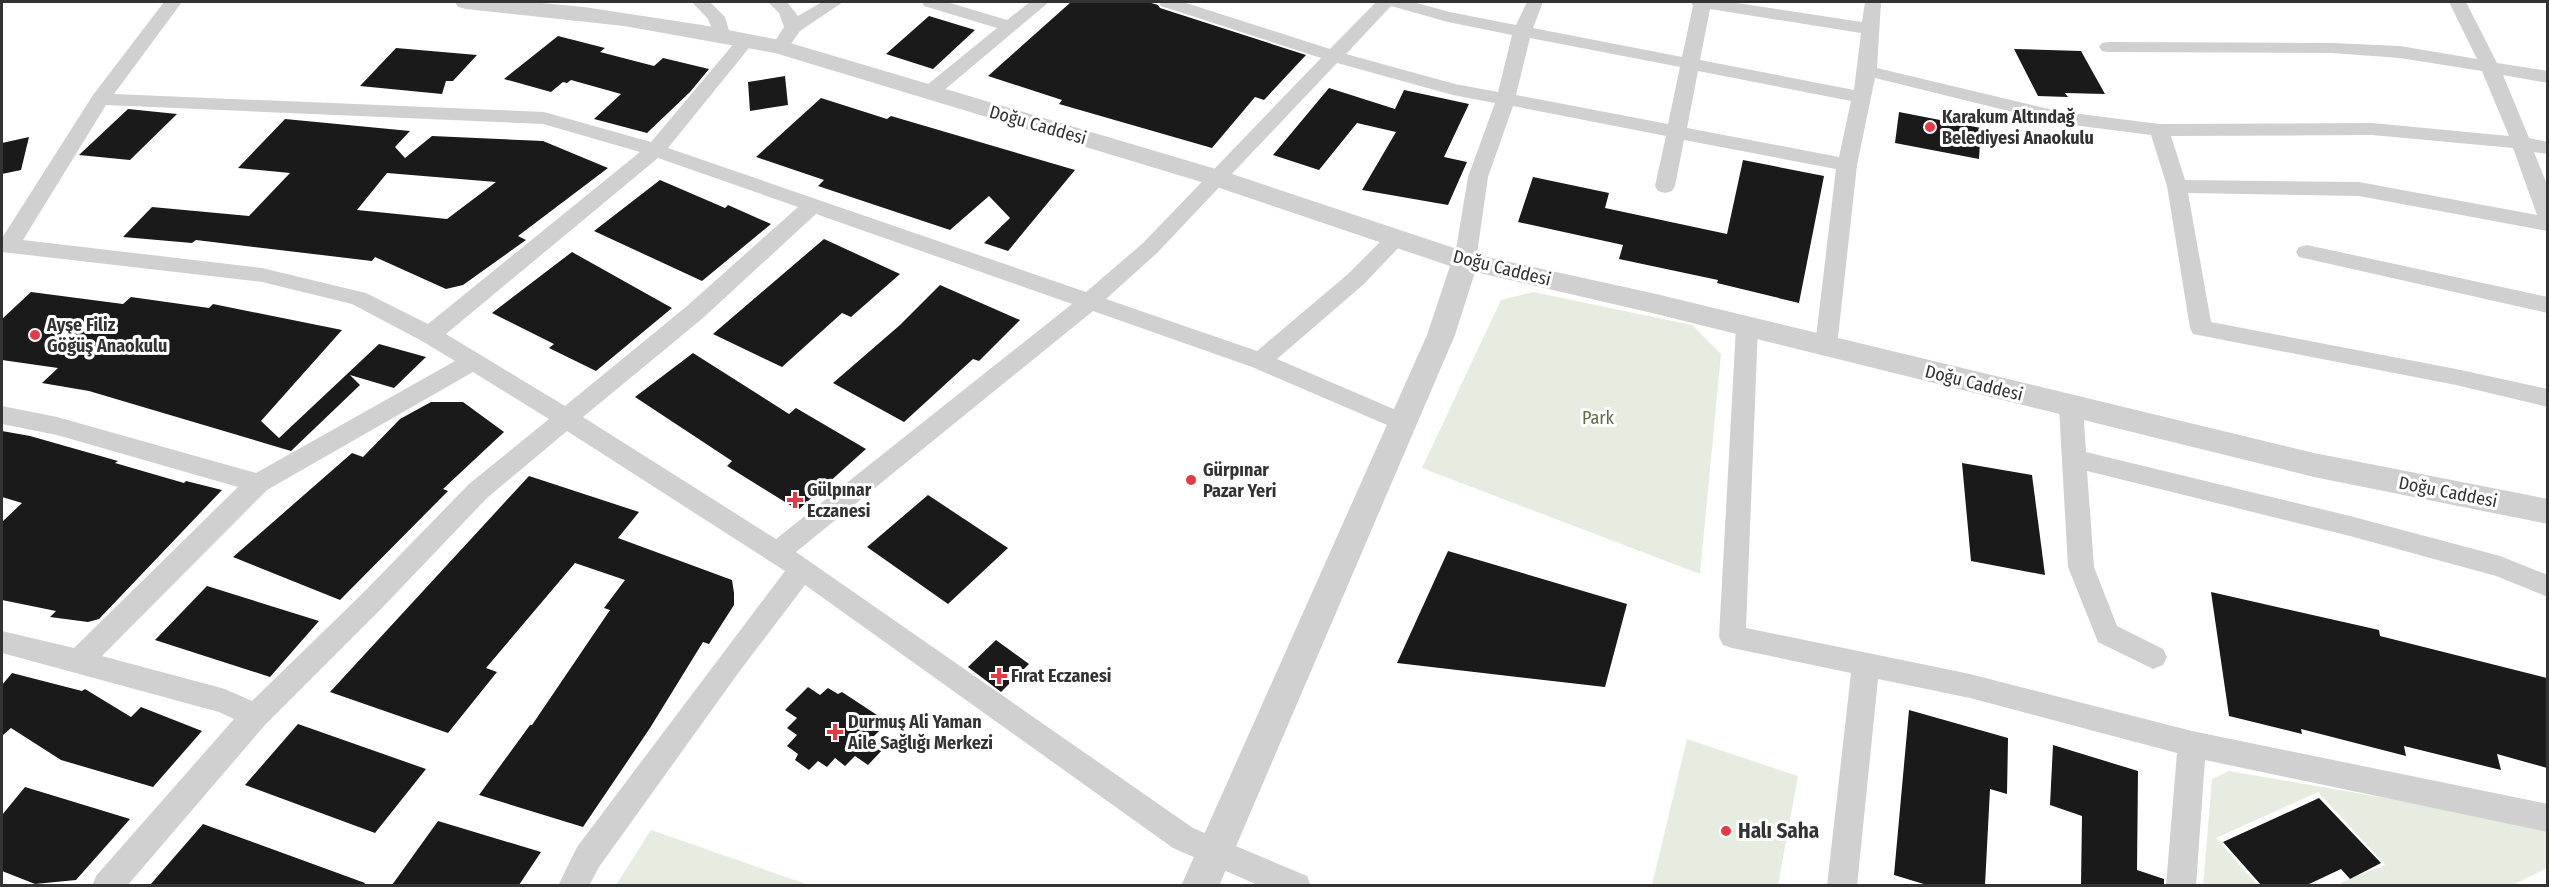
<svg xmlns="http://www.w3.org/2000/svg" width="2549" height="887" viewBox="0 0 2549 887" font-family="'Fira Sans Condensed',sans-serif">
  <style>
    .green { fill: #e6ecdf }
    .building { fill: #1a1a1a; fill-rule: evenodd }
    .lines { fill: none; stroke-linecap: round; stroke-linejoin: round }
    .minor { fill: #d0d0d0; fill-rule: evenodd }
    .tertiary { fill: #d0d0d0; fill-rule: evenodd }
    .poi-dot { fill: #e63946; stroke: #fff; stroke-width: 2 }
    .labels { text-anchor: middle; stroke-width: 6; stroke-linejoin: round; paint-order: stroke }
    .poi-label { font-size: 18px; font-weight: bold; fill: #333; stroke: #fff; text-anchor: start }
    .street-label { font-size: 18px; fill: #333; stroke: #fff }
    .park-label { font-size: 18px; fill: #56703f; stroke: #fff }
    .near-poi-label { font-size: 21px; font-weight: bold; fill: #333; stroke: #fff; text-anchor: start }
  </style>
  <rect width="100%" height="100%" fill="#fff"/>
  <!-- green -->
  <g class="green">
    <path d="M1533,292l159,33 29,29 -21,220 -278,-106 79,-168z"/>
    <path d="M1687,739l111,37 -20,109h-126z"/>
    <path d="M2229,771l318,55v42l-34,17h-171l-2,-2 45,-18 -67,-73 -102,46 41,47 -54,1 9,-107z"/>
    <path d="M651,830l158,55h-193z"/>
  </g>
  <!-- building -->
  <g class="building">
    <path d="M1071,2h77l10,3 2,3 146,47 -42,45 -9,-3 -43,51 -153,-44 3,-4 -74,-24z"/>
    <path d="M929,16l46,14 -42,39 -47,-15z"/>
    <path d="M558,36l47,12 -5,4 54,14 9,-8 46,11 -19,23 -43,41 -53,-14 27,-25 -50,-14 -4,3 -4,-1 -12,10 -47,-13z"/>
    <path d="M396,48l81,7 -24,26h-7l-4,13 -82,-8z"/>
    <path d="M2014,49l67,2 24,43 -40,-1 3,4 -30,-1z"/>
    <path d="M785,76l3,29 -38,6 -2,-29z"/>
    <path d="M1329,88l66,21 9,-19 65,14 -25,53 23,5 -19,43 -86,-15 34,-58 -39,-9 -38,47 -46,-15z"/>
    <path d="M821,98l66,21 4,-3 184,54 -67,81 -24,-8 26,-25 -21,-22 -39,34 -132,-44 6,-6 -68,-23z"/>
    <path d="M128,109l49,5 -47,46 -51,-5z"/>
    <path d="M1899,112l82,16 -2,31 -84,-16z"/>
    <path d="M285,119l125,12 -15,16 10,11 27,-22 111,5 65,27 -90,68 8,4 -63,45 -17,4 -71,-32 -3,4 -176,-21 -4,3 -69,-6 29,-30 97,9 41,-43 -52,-5zM387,173l109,9 -49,37 -90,-9z"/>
    <path d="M29,137l-8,33 -19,4v-31z"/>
    <path d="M1743,160l81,16 -25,127 -82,-20 1,-3 -99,-21 4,-14 -105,-23 15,-45 76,16 -4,15 122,26z"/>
    <path d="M660,180l65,28 3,-3 43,19 -69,57 -108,-50z"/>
    <path d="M824,239l76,35 -49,43 -9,-4 -60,54 -69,-33z"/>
    <path d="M572,252l100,56 -76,63 -47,-23 5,-4 -62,-31z"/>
    <path d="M940,285l80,35 -41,41 -6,-2 -69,63 -71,-39 67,-58z"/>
    <path d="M31,292l92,12 8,-7 78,11 4,-4 129,26 -81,91 18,17 100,-94 47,13 -32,31 -44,-13 10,10 -69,66 -202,-60 -47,-8 16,-15 -56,-8v-41z"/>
    <path d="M693,353l96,61 7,-6 70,41 -68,61 -71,-44 5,-5 -97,-64z"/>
    <path d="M431,402h32l41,30 -61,57 5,2 -108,109 -107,-43 119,-104 11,4 37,-38z"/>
    <path d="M2,431l28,5 88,25 -3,2 69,20 2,-2 36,9 -123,129 -11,3 -38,-5 6,-6 -54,-11v-78l20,-19 -20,-6z"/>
    <path d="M1962,463l70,12 13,100 -74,-14z"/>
    <path d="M529,476l110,36 -21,26 114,42 2,13v12l-25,39 -6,-2 -53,86 -67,99 -104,-32 51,-70h2l78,-115 -6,-2 21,-28 -50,-17 -89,105 11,4 -49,61 -118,-41z"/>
    <path d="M928,495l80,53 -60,56 -81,-57z"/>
    <path d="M1448,551l179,53 -22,83 -208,-24z"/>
    <path d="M207,586l112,35 -49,56 -115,-37z"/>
    <path d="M2211,592l168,38 1,6 167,42v90l-50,-14 4,16 -97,-24 2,10 -105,-27 1,5 -73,-18z"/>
    <path d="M996,640l33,24 -28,28 -33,-25z"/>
    <path d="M12,673l70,18 3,-2 46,28 10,-10 61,24 -49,56 -92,-27 -50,-32 -9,8v-51z"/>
    <path d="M808,687l12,8 8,-7 10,6 4,-2 35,23 -5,6 10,7 -9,9 13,9 -18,19 -13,-9 -10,10 -10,-8 -8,9 -9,-6 -9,9 -14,-10 3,-6 -11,-8 10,-11 -10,-7 10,-10 -12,-8z"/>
    <path d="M1909,710l99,28 -1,56 -17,-5 -5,96h-58l-33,-10z"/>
    <path d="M298,724l128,45 -51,64 -130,-48z"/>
    <path d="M2053,745l85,26 -1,99 27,9v6h-83l1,-69 -32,-11z"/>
    <path d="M25,787l105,32 -54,61 -41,4 -33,-13v-56z"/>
    <path d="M2319,798l62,65 -31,16 -9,-10 -34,16h-46l-38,-43z"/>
    <path d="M438,821l103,31 -22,33h-127z"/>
    <path d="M203,824l162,59 -1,2h-214z"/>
  </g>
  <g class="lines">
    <!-- minor -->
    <g class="minor">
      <path d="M164,2h18l-68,92 430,18 107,30 90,-107h12l3,4 -3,4 -85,105 418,144 57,-49 178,-185 -160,-52 -2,-4h24l147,47 46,-47h37l37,10 66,13 11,-23h16l-10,26 149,29 11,-51 -2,-4h39l132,20 3,-20h16l-4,66 180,43 102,13 213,-1 137,13 -27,-65 -82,-13 -68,-5 -224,-1 -6,-1 -3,-4 3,-4 6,-1 224,1 68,3 77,13 -28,-57h17l31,61 51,8v12l-45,-8 26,63 19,4v12l-14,-2 14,35v44l-189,-35 -171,-3 23,129 245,47 92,20v18l-92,-22 -263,-51 -3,-6 -23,-142 -16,-51 -94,-12 -182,-45 -18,87 -20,181 -3,6 -8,2 -8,-2 -3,-6 21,-177 -152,-29 -9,46 -3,5 -7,2 -7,-2 -3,-5 11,-50 -153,-30 -25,71 -12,84 -3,5 -8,2 -8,-2 -3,-5 14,-84 27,-74 -42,-8 -116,-32 -180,190 -51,46 151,52 91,-77 41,-41 7,-2 7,2 4,5 -4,5 -39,41 -87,75 133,57 4,6 -4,6 -8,3 -8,-3 -142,-61 -159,-56 -297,241 397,276 114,48 4,10h-51l-87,-38 -368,-263 -66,87 -140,195 -10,19h-31l19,-39 208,-276 -218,-140 -80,67 -106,111 -116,116 -138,161h-35l4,-10 138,-157 -15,-7 -217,-59v-22l72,17 164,-161 -181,-52 -55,-11v-18l55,11 199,56 199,-112 -33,-20 -70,-37 -90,-22 -260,-30v-14l91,-143zM1391,6l57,16 64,13 -14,57 -43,-8 -109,-30zM1710,9l151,24 -7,57 -154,-30zM1530,38l150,29 -12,57 -152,-29zM1698,71l153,30 -12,56 -152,-29zM106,105l437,19 97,28 -212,172 -62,-31 -104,-25 -239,-28zM2372,135l141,13 24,67 -178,-33 -174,-2 -14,-44zM658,158l140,49 -111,99 -122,100 -119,-72zM816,214l256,90 -296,235 -193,-122 120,-99zM473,372l76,47 -80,65 -106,109 -111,108 -27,-12 -123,-33 165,-166z"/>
      <path d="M692,2h18l15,15 5,17 -3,4h-12l-7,-19z"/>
      <path d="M768,2h19l11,14 24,-14h21l-43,29 -14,20h-12l-3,-4 13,-20 -5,-14z"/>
      <path d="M922,2h25l60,18 23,-18h19l-113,95h-14l-2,-4 2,-4 75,-61 -73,-22z"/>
      <path d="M2307,245l241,52v16l-249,-56 -3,-5 3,-5z"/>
      <path d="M1747,319l8,2 3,6 -12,301 224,46 222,57 356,73v28l-343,-72 -9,126h-30l11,-133 -207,-55 -92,-19 -21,207h-30l24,-213 -119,-25 -9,-3 -4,-8 17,-310 3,-6z"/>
      <path d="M2071,398l8,3 4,6 3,45 264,64 150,40 48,19v22l-52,-21 -146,-40 -263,-65 7,96 23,59 46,23 4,8 -4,8 -10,4 -55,-27 -30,-75 -9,-160 4,-6z"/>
    </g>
    <!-- tertiary -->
    <path class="tertiary" d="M455,2h76l53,5 118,18 78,15 446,132 243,81 183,40 662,160 234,46v25l-234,-47 -662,-164 -177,-41 -20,63 -236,551h-38l246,-551 23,-69 -242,-82 -433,-131 -151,-27 -158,-17 -8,-2z"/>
  </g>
  <!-- markers -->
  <g class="poi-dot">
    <circle cx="1930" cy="127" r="6"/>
    <circle cx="35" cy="335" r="6"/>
    <circle cx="1191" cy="480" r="6"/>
    <path d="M792 491h6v6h6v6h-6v6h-6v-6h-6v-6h6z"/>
    <path d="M996 667h6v6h6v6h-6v6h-6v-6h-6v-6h6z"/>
    <path d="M832 723h6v6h6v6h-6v6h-6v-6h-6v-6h6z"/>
    <circle cx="1726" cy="831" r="6"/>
  </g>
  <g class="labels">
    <!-- poi labels -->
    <g class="poi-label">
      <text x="1942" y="123">Karakum Altındağ<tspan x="1942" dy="21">Belediyesi Anaokulu</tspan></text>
      <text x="47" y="331">Ayşe Filiz<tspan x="47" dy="21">Göğüş Anaokulu</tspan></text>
      <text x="1203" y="476">Gürpınar<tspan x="1203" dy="21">Pazar Yeri</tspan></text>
      <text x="807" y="496">Gülpınar<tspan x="807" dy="21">Eczanesi</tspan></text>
      <text x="1011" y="682">Fırat Eczanesi</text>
      <text x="848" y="728">Durmuş Ali Yaman<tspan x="848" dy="21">Aile Sağlığı Merkezi</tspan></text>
    </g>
    <!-- street labels -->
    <g class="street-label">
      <text transform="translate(1038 125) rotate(16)" y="6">Doğu Caddesi</text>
      <text transform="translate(1502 268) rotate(14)" y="6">Doğu Caddesi</text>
      <text transform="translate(1974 383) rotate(14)" y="6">Doğu Caddesi</text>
      <text transform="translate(2448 492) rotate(11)" y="6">Doğu Caddesi</text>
    </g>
    <!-- park labels -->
    <g class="park-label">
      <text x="1598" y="424">Park</text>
    </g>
    <!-- near-poi labels -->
    <g class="near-poi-label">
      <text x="1738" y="838">Halı Saha</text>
    </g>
  </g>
  <!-- border -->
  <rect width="2549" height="887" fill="none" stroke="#333333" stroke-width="6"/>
</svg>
